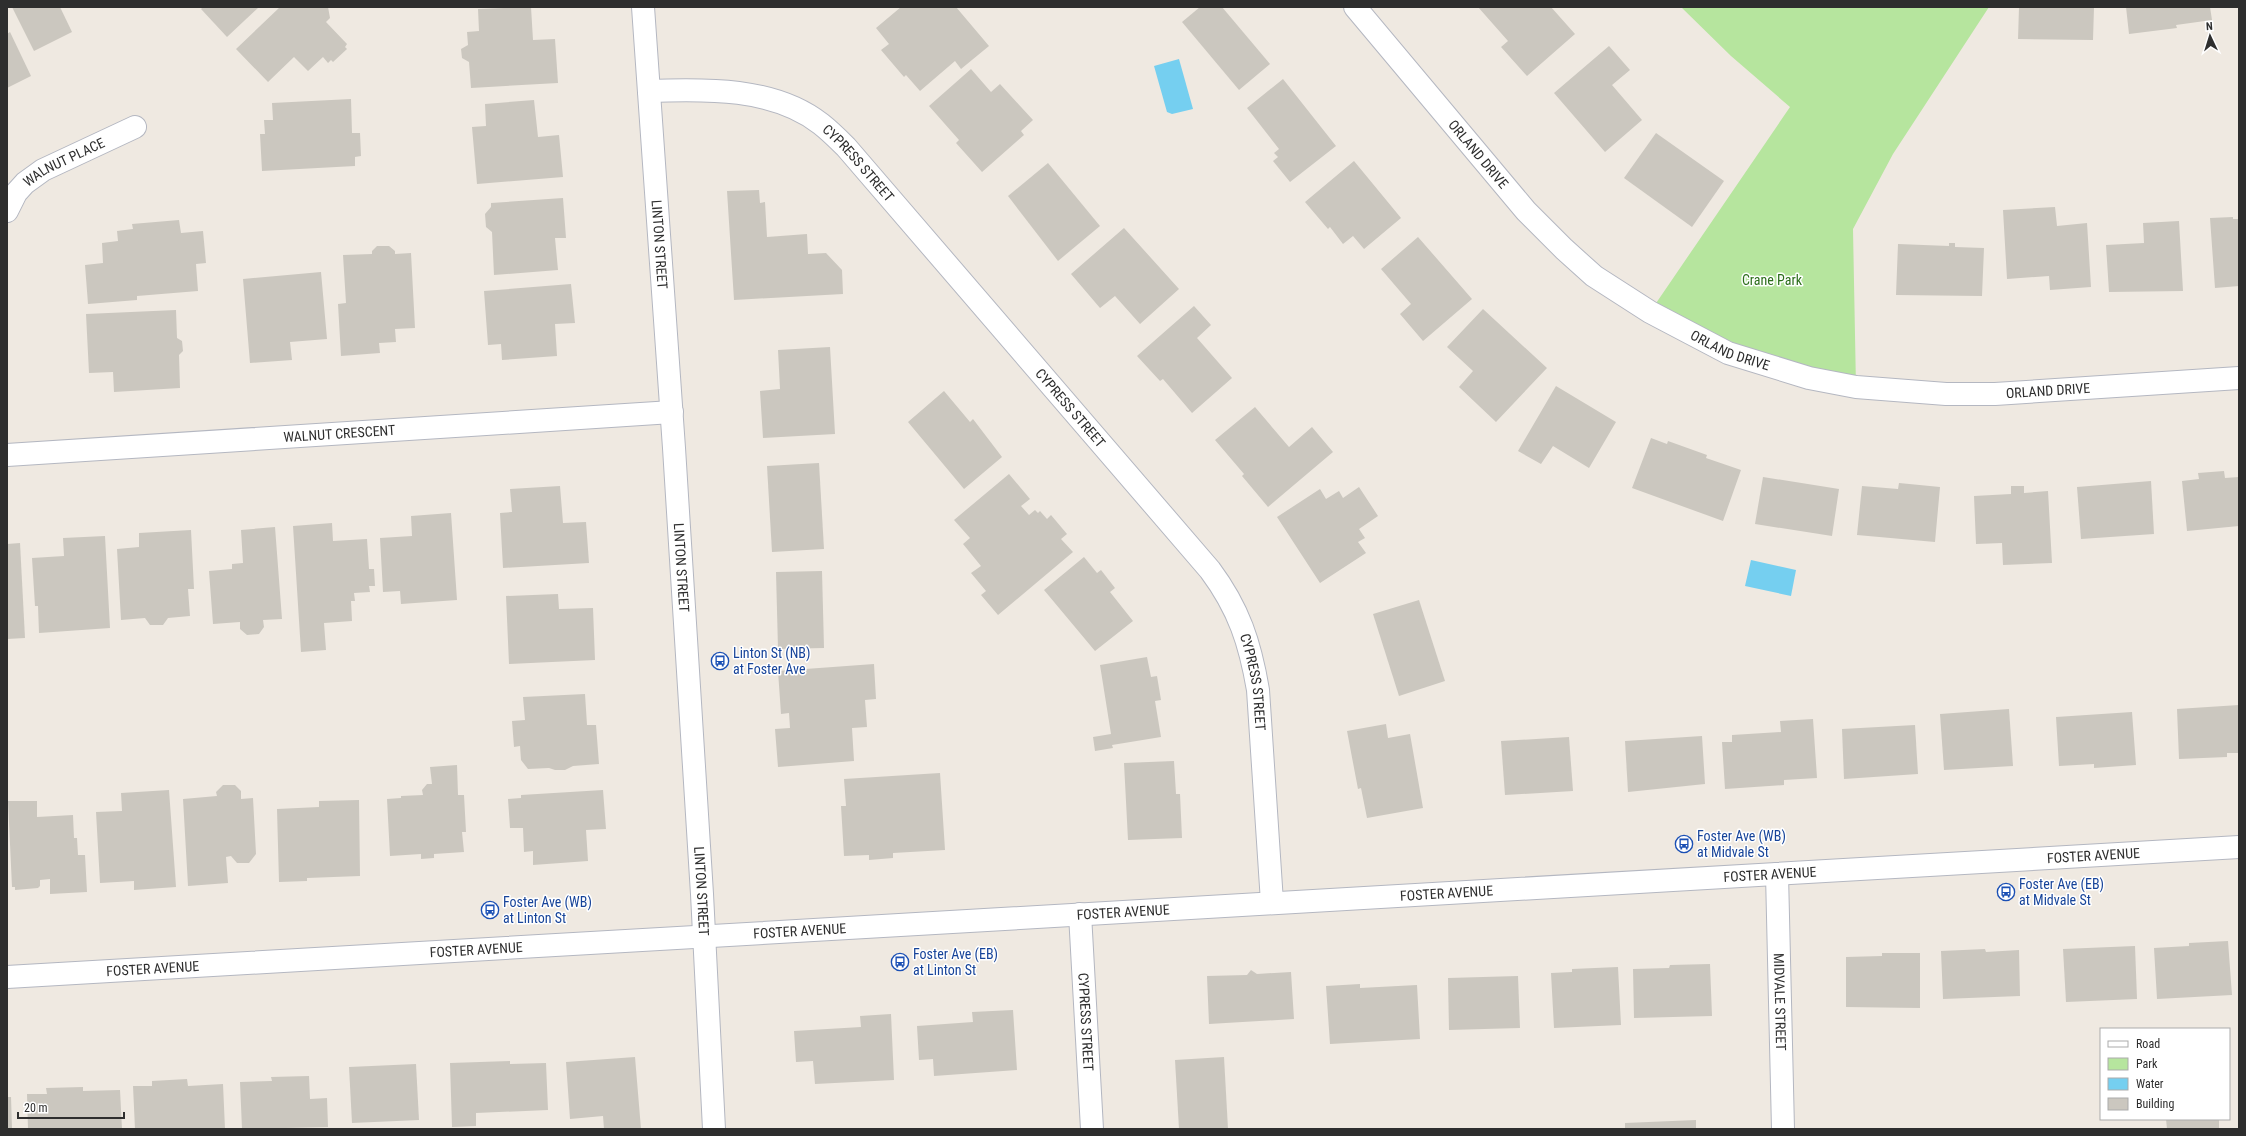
<svg xmlns="http://www.w3.org/2000/svg" width="2246" height="1136" viewBox="0 0 2246 1136" font-family="'Roboto Condensed',sans-serif">
  <style>
    .green { fill: #b6e59e }
    .water { fill: #75cff0 }
    .building { fill: #cbc7bf }
    .lines { fill: none; stroke-linecap: round; stroke-linejoin: round }
    .minor-casing { stroke: #b4b7c1; stroke-width: 24 }
    .minor { stroke: #fff; stroke-width: 22 }
    .labels { text-anchor: middle; stroke-width: 3; stroke-linejoin: round; paint-order: stroke }
    .street-label { font-size: 14px; fill: #2e2e2e; stroke: #fff }
    .park-label { font-size: 14px; fill: #2c6e1b; stroke: #fff }
    .transit-label { font-size: 14px; fill: #164399; stroke: #fff; text-anchor: start }
  </style>
  <rect width="100%" height="100%" fill="#efe9e1"/>
  <!-- green -->
  <path class="green" d="M1681,7h308l-96,147 -40,75 3,158 -47,-9 -159,-66 140,-205 -59,-51z"/>
  <!-- water -->
  <g class="water">
    <path d="M1179,59l14,50 -21,5 -5,-2 -13,-46z"/>
    <path d="M1751,560l45,10 -5,26 -46,-10z"/>
  </g>
  <!-- building -->
  <g class="building">
    <path d="M12,7h48l12,25 -38,19z"/>
    <path d="M203,7h56l-32,30 -26,-28z"/>
    <path d="M280,7h48l2,11 -4,4 21,22 -2,3 2,2 -14,13 -2,-2 -3,3 -5,-6 -15,14 -14,-14 -26,25 -32,-33z"/>
    <path d="M531,7l2,33 22,-1 3,44 -87,5 -2,-26 -7,-4 -1,-9 7,-4 -1,-13 12,-1 -1,-22z"/>
    <path d="M901,7h55l33,39 -28,23 -6,-8 -35,30 -14,-16 -2,2 -23,-27 8,-6 -13,-16z"/>
    <path d="M1200,7h22l48,57 -31,26 -57,-68z"/>
    <path d="M1478,7h73l24,27 -48,42 -26,-29 7,-6z"/>
    <path d="M2019,7h75l-1,33 -75,-1z"/>
    <path d="M2126,7h84l2,13 -36,5 1,3 -48,6z"/>
    <path d="M10,32l21,44 -24,12v-54z"/>
    <path d="M1609,46l21,24 -18,15 30,35 -37,32 -51,-59z"/>
    <path d="M971,69l20,23 9,-8 33,36 -12,11 3,4 -42,37 -26,-29 3,-3 -30,-34z"/>
    <path d="M1283,79l53,67 -46,36 -17,-21 5,-4 -4,-4 5,-4 -32,-41z"/>
    <path d="M351,99l1,34h8l1,23 -6,1v9l-93,5 -2,-37h5l-1,-14h9l-1,-17z"/>
    <path d="M534,100l4,37 21,-2 4,42 -86,7 -5,-57 14,-1 -1,-22z"/>
    <path d="M1656,133l68,48 -32,46 -68,-49z"/>
    <path d="M1354,161l47,57 -37,31 -11,-13 -10,8 -13,-17 -2,2 -23,-27z"/>
    <path d="M1048,163l52,63 -42,35 -50,-65z"/>
    <path d="M759,190l1,13 5,-1 2,35 40,-3 1,20 18,-1 16,17 1,24 -109,6 -7,-109z"/>
    <path d="M563,198l3,40h-11l3,32 -64,5 -2,-43 -6,-5 -1,-13 6,-7v-4z"/>
    <path d="M2055,207l2,19 30,-3 4,64 -41,3 -1,-14 -42,3 -4,-69z"/>
    <path d="M2233,217v2h6v67l-24,2 -5,-70z"/>
    <path d="M179,220l2,13 22,-2 3,32 -10,1 2,27 -61,5v4l-49,4 -3,-39 18,-2 -1,-20 16,-2 -1,-10 16,-2 -1,-5z"/>
    <path d="M2179,221l4,70 -74,1 -3,-47 38,-2 -1,-20z"/>
    <path d="M1124,228l55,61 -39,35 -25,-28 -15,12 -29,-34z"/>
    <path d="M1418,237l54,62 -49,42 -23,-27 11,-10 -30,-35z"/>
    <path d="M1949,243h6v4l29,1 -2,48 -86,-1 2,-51 51,2z"/>
    <path d="M377,246h12l6,5v3l16,-1 4,75 -20,1 1,13 -17,1 1,10 -39,3 -3,-52 8,-1 -3,-48 29,-1v-3z"/>
    <path d="M321,272l6,67 -37,3 2,18 -42,3 -7,-84z"/>
    <path d="M571,284l4,39 -20,1 2,32 -55,4 -1,-16 -13,1 -4,-54z"/>
    <path d="M1194,306l17,19 -14,13 35,40 -40,35 -29,-34 -3,2 -23,-25z"/>
    <path d="M1483,309l64,59 -51,54 -37,-35 14,-16 -26,-24z"/>
    <path d="M176,310l1,28 5,3 1,10 -4,4 1,33 -66,4 -1,-20 -24,1 -3,-59z"/>
    <path d="M830,347l5,87 -72,4 -3,-47 20,-2 -2,-39z"/>
    <path d="M1556,386l60,36 -27,46 -36,-22 -12,18 -23,-13z"/>
    <path d="M944,391l26,31 3,-3 29,38 -38,32 -56,-67z"/>
    <path d="M1255,407l34,40 23,-20 21,25 -65,55 -26,-31 2,-2 -29,-34z"/>
    <path d="M1651,438l16,6 1,-3 39,14 -1,3 35,12 -18,51 -91,-33z"/>
    <path d="M819,463l5,86 -52,3 -5,-86z"/>
    <path d="M2224,471l1,7 14,-1v49l-52,5 -5,-50 17,-2 -1,-6z"/>
    <path d="M1009,474l21,25 -9,7 8,9 6,-5 3,3 2,-2 7,8 4,-4 16,19 -6,5 12,13 -75,63 -17,-20 5,-4 -15,-18 10,-7 -18,-22 7,-6 -16,-18z"/>
    <path d="M1763,477l76,12 -7,47 -77,-12z"/>
    <path d="M2151,481l3,53 -73,5 -4,-52z"/>
    <path d="M1899,483l41,4 -5,55 -78,-7 5,-49 36,3z"/>
    <path d="M560,486l3,37 23,-1 3,41 -86,5 -3,-55 12,-1 -2,-23z"/>
    <path d="M2011,486h13v7l24,-2 4,72 -49,2 -1,-22 -26,1 -2,-48 37,-2z"/>
    <path d="M1359,487l19,29 -19,13 6,9 -7,4 8,11 -46,30 -43,-66 43,-28 6,10 13,-8 4,7z"/>
    <path d="M451,513l6,87 -56,4 -1,-13 -17,1 -3,-54 32,-2 -1,-20z"/>
    <path d="M332,523l1,18 34,-2 2,30h5l1,17h-6l1,6 -16,1 1,8h-4l1,20 -28,2 2,27 -25,2 -8,-126z"/>
    <path d="M275,527l7,92 -19,1 1,7 -5,7 -12,1 -7,-6v-7l-27,2 -4,-53 23,-2v-5l11,-1 -2,-33z"/>
    <path d="M191,530l3,59h-6l2,27 -22,2 -5,7h-13l-5,-7 -24,2 -4,-71 22,-2v-14z"/>
    <path d="M105,536l5,92 -71,5 -1,-27h-3l-3,-48 32,-2 -1,-18z"/>
    <path d="M20,543l5,95 -18,1v-95z"/>
    <path d="M1084,557l13,16 4,-3 14,18 -5,4 23,29 -38,30 -51,-61z"/>
    <path d="M822,571l2,77 -46,1 -2,-77z"/>
    <path d="M558,594l1,15 34,-1 2,52 -86,4 -3,-68z"/>
    <path d="M1419,600l26,81 -46,15 -26,-82z"/>
    <path d="M1147,657l4,20 6,-1 4,24 -6,1 6,36 -49,8 1,3 -18,3 -2,-14 18,-3 -11,-69z"/>
    <path d="M874,664l2,35 -11,1 2,27 -15,1 2,33 -76,6 -3,-38 15,-1 -1,-15 -8,1 -3,-43z"/>
    <path d="M585,694l2,31h9l3,39 -26,2 -8,4h-10l-6,-2 -21,1 -7,-9 -1,-14 -6,1 -2,-26 13,-1 -2,-23z"/>
    <path d="M2239,705v48h-12v4l-48,2 -2,-50z"/>
    <path d="M2009,709l4,57 -69,4 -4,-56z"/>
    <path d="M2132,712l4,53 -42,3v-4l-35,2 -3,-49z"/>
    <path d="M1813,719l4,59 -33,2v5l-59,4 -3,-47h10v-7l49,-3 -1,-11z"/>
    <path d="M1386,724l2,14 22,-4 13,74 -56,10 -6,-30 -3,1 -11,-58z"/>
    <path d="M1915,725l3,49 -74,5 -2,-50z"/>
    <path d="M1702,736l3,48 -77,8 -3,-51z"/>
    <path d="M1569,737l4,54 -68,4 -4,-54z"/>
    <path d="M1174,761l2,33h4l2,44 -54,2 -4,-77z"/>
    <path d="M457,765l1,30h6l2,37h-4l2,20 -30,2v4l-13,1v-5l-31,2 -3,-57 14,-1v-2l22,-1 -1,-5 5,-6h5l-2,-17z"/>
    <path d="M940,773l5,77 -52,3v5l-24,2v-5l-25,1 -3,-50h5l-2,-27z"/>
    <path d="M223,785h12l6,6v8l12,-1 3,56 -7,9h-12l-6,-7 -5,1 2,26 -40,3 -5,-87 34,-3 -1,-4z"/>
    <path d="M169,790l7,97 -42,3v-9l-34,2 -4,-71 26,-1 -1,-18z"/>
    <path d="M603,790l3,39 -20,1 2,31 -55,4v-14l-9,1 -1,-24h-13l-2,-29 13,-1v-3z"/>
    <path d="M359,800l1,76 -53,2v3l-28,1 -2,-73 42,-2v-6z"/>
    <path d="M8,801h29v16l36,-2 1,23h3l1,17h7l2,37 -37,2v-15l-10,1v6l-2,2 -23,2v-3h-3z"/>
    <path d="M2228,941l4,54 -75,4 -3,-51 35,-2v-3z"/>
    <path d="M2135,946l2,53 -71,3 -3,-53z"/>
    <path d="M1985,949l1,3 33,-2 1,46 -77,3 -2,-48z"/>
    <path d="M1882,953h38v55l-74,-1v-50l36,-1z"/>
    <path d="M1710,964l2,52 -78,2 -1,-49 36,-1 1,-3z"/>
    <path d="M1618,967l3,58 -67,3 -3,-55 21,-1v-3z"/>
    <path d="M1251,970l6,4 34,-2 3,47 -85,5 -2,-48 40,-1z"/>
    <path d="M1518,976l2,52 -71,2 -1,-52z"/>
    <path d="M1360,984v4l57,-3 3,54 -90,5 -4,-58z"/>
    <path d="M1013,1010l4,60 -83,6 -1,-17 -14,1 -2,-34 56,-4 -1,-10z"/>
    <path d="M891,1014l3,66 -79,4 -2,-23 -17,1 -2,-31 67,-4 -1,-11z"/>
    <path d="M635,1057l6,72h-37l-1,-13 -33,3 -4,-57z"/>
    <path d="M1224,1057l4,72h-49l-4,-69z"/>
    <path d="M510,1061v3l36,-1 2,47 -72,3v13l-24,1 -2,-64z"/>
    <path d="M416,1064l3,56 -67,3 -3,-56z"/>
    <path d="M309,1076l1,23 17,-1 1,29 -86,2 -2,-47 32,-1 -1,-4z"/>
    <path d="M187,1079l1,7 35,-2 2,45h-90l-2,-43h19v-5z"/>
    <path d="M83,1087v4l37,-1 2,39h-94l-1,-35h20l-1,-6z"/>
    <path d="M7,1097h4l1,32h-5z"/>
    <path d="M2166,1119h53v10h-52z"/>
    <path d="M1696,1120v9h-71v-6z"/>
  </g>
  <g class="lines">
    <defs>
      <g id="minor">
        <path id="s1" d="M643,7l31,441 28,446 12,235"/>
        <path id="s2" d="M1355,7l171,204 38,38 30,27 56,36 78,41 81,25 47,9 90,7h49l244,-16"/>
        <path id="s3" d="M649,91c56,-2 125,-4 172,33 9,7 17,15 25,23l364,423c29,39 40,73 48,120l14,212"/>
        <path id="s4" d="M7,211l9,-18 9,-10 18,-13 92,-43"/>
        <path id="s5" d="M7,455l665,-43"/>
        <path id="s6" d="M1777,874l6,255"/>
        <path id="s7" d="M1080,914l12,215"/>
        <path id="s8" d="M7,977l2232,-130"/>
      </g>
    </defs>
    <!-- minor casing -->
    <use href="#minor" class="minor-casing"/>
    <!-- minor -->
    <use href="#minor" class="minor"/>
  </g>
  <!-- icons -->
  <defs>
    <symbol id="bus-ring" viewBox="-11 -11 22 22"><circle r="9.5" fill="#fff" stroke="#1a4fb4" stroke-width="1.5"/><path d="M-5-6H5V4H4V6H2V4H-2V6H-4V4H-5ZM-3.5-4V0h7V-4ZM-3.5 1.2v1.5H-2V1.2ZM2 1.2v1.5H3.5V1.2Z" fill="#1a4fb4"/></symbol>
  </defs>
  <g fill-rule="evenodd">
    <use href="#bus-ring" x="710" y="651" width="20" height="20"/>
    <use href="#bus-ring" x="1674" y="834" width="20" height="20"/>
    <use href="#bus-ring" x="1996" y="882" width="20" height="20"/>
    <use href="#bus-ring" x="480" y="900" width="20" height="20"/>
    <use href="#bus-ring" x="890" y="952" width="20" height="20"/>
  </g>
  <g class="labels">
    <!-- street labels -->
    <g class="street-label">
      <text dy="5" stroke="none"><textPath href="#s2" startOffset="192">ORLAND DRIVE</textPath></text>
      <text dy="5" stroke="none"><textPath href="#s4" startOffset="78">WALNUT PLACE</textPath></text>
      <text dy="5" stroke="none"><textPath href="#s3" startOffset="233">CYPRESS STREET</textPath></text>
      <text dy="5" stroke="none"><textPath href="#s1" startOffset="238">LINTON STREET</textPath></text>
      <text dy="5" stroke="none"><textPath href="#s2" startOffset="516">ORLAND DRIVE</textPath></text>
      <text dy="5" stroke="none"><textPath href="#s2" startOffset="840">ORLAND DRIVE</textPath></text>
      <text dy="5" stroke="none"><textPath href="#s3" startOffset="557">CYPRESS STREET</textPath></text>
      <text dy="5" stroke="none"><textPath href="#s5" startOffset="333">WALNUT CRESCENT</textPath></text>
      <text dy="5" stroke="none"><textPath href="#s1" startOffset="562">LINTON STREET</textPath></text>
      <text dy="5" stroke="none"><textPath href="#s3" startOffset="893">CYPRESS STREET</textPath></text>
      <text dy="5" stroke="none"><textPath href="#s8" startOffset="2090">FOSTER AVENUE</textPath></text>
      <text dy="5" stroke="none"><textPath href="#s8" startOffset="1766">FOSTER AVENUE</textPath></text>
      <text dy="5" stroke="none"><textPath href="#s1" startOffset="886">LINTON STREET</textPath></text>
      <text dy="5" stroke="none"><textPath href="#s8" startOffset="1442">FOSTER AVENUE</textPath></text>
      <text dy="5" stroke="none"><textPath href="#s8" startOffset="1118">FOSTER AVENUE</textPath></text>
      <text dy="5" stroke="none"><textPath href="#s8" startOffset="794">FOSTER AVENUE</textPath></text>
      <text dy="5" stroke="none"><textPath href="#s8" startOffset="470">FOSTER AVENUE</textPath></text>
      <text dy="5" stroke="none"><textPath href="#s8" startOffset="146">FOSTER AVENUE</textPath></text>
      <text dy="5" stroke="none"><textPath href="#s6" startOffset="128">MIDVALE STREET</textPath></text>
      <text dy="5" stroke="none"><textPath href="#s7" startOffset="108">CYPRESS STREET</textPath></text>
    </g>
    <!-- park labels -->
    <g class="park-label">
      <text x="1772" y="285">Crane Park</text>
    </g>
    <!-- transit labels -->
    <g class="transit-label">
      <text x="733" y="658">Linton St (NB)<tspan x="733" dy="16">at Foster Ave</tspan></text>
      <text x="1697" y="841">Foster Ave (WB)<tspan x="1697" dy="16">at Midvale St</tspan></text>
      <text x="2019" y="889">Foster Ave (EB)<tspan x="2019" dy="16">at Midvale St</tspan></text>
      <text x="503" y="907">Foster Ave (WB)<tspan x="503" dy="16">at Linton St</tspan></text>
      <text x="913" y="959">Foster Ave (EB)<tspan x="913" dy="16">at Linton St</tspan></text>
    </g>
  </g>
  <!-- border -->
  <rect width="2246" height="1136" fill="none" stroke="#2e2e2e" stroke-width="16"/>
  <!-- legend -->
  <rect x="2100" y="1028" width="130" height="92" fill="#ffffff" stroke="#ababab"/>
  <rect x="2108" y="1041" width="20" height="6" fill="#ffffff" stroke="#ababab"/>
  <text x="2136" y="1048" font-size="12" fill="#2e2e2e">Road</text>
  <rect x="2108" y="1058" width="20" height="12" fill="#b6e59e" stroke="#ababab"/>
  <text x="2136" y="1068" font-size="12" fill="#2e2e2e">Park</text>
  <rect x="2108" y="1078" width="20" height="12" fill="#75cff0" stroke="#ababab"/>
  <text x="2136" y="1088" font-size="12" fill="#2e2e2e">Water</text>
  <rect x="2108" y="1098" width="20" height="12" fill="#cbc7bf" stroke="#ababab"/>
  <text x="2136" y="1108" font-size="12" fill="#2e2e2e">Building</text>
  <!-- north arrow -->
  <g transform="translate(2210 36) rotate(356)" stroke="#ffffff" stroke-width="3" paint-order="stroke">
  <path d="M0-3L7 15L0 10L-7 15Z" fill="#2e2e2e"/>
  <text y="-6" font-size="11" font-weight="bold" text-anchor="middle" fill="#2e2e2e">N</text>
  </g>
  <!-- scale -->
  <path d="M18 1112v6h106v-6" fill="none" stroke="#2e2e2e" stroke-width="2"/>
  <text x="24" y="1112" font-size="12" fill="#2e2e2e" stroke="#ffffff" stroke-width="3" paint-order="stroke">20 m</text>
</svg>
